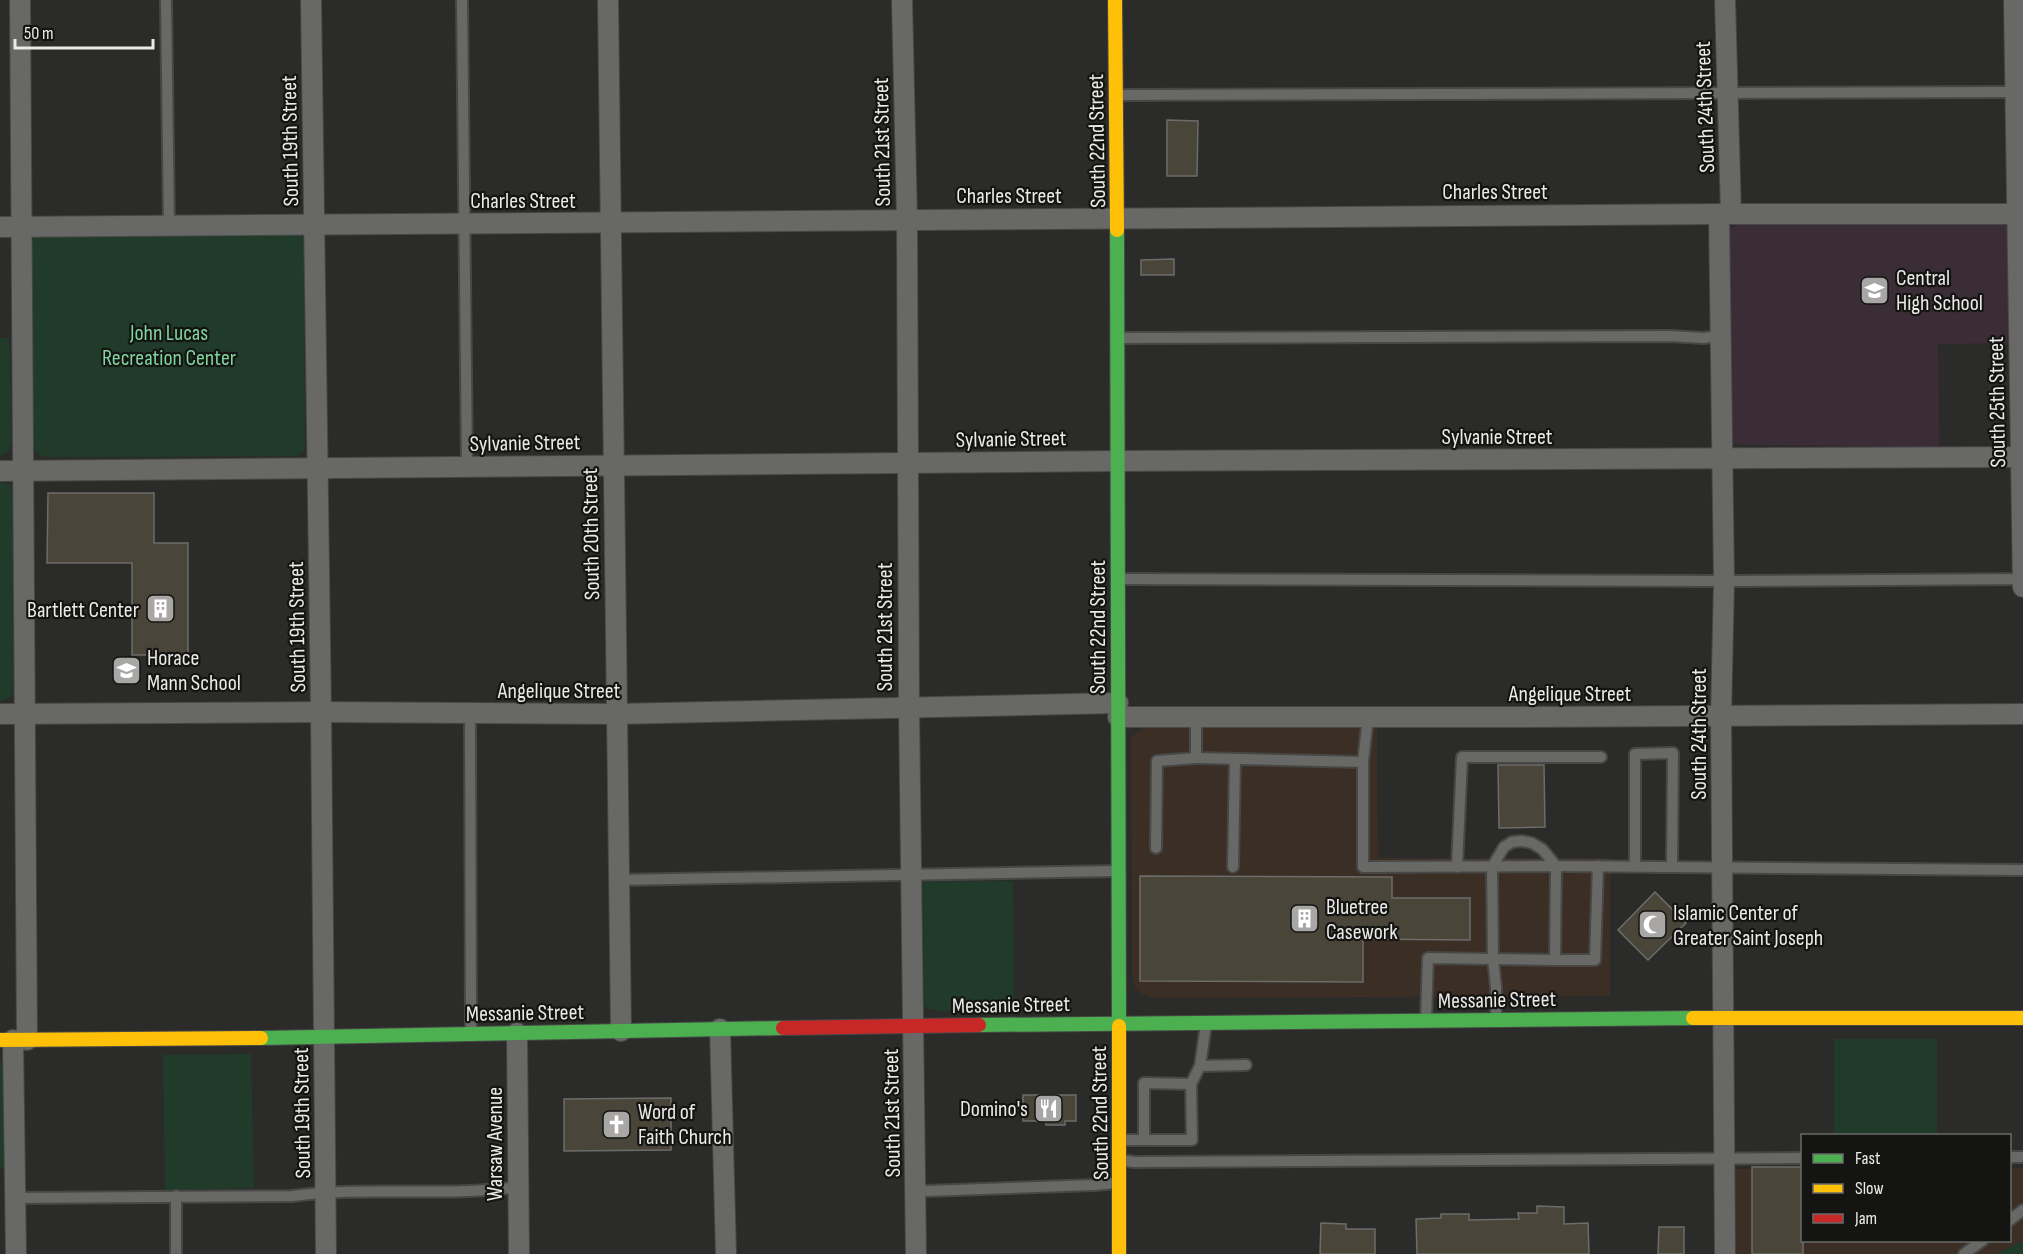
<svg xmlns="http://www.w3.org/2000/svg" width="2023" height="1254" viewBox="0 0 2023 1254" font-family="'Sofia Sans Condensed',sans-serif">
  <style>
    .industrial { fill: #3b2e24 }
    .education { fill: #3b2d36 }
    .green { fill: #203b2a }
    .building { fill: #4a4539; stroke: #6c6c6b; stroke-width: 1.5 }
    .lines { fill: none; stroke-linecap: round; stroke-linejoin: round }
    .lane-casing { stroke: #474746; stroke-width: 14 }
    .street-casing { stroke: #474746; stroke-width: 22 }
    .fast-casing { stroke: #474746; stroke-width: 16 }
    .slow-casing { stroke: #474746; stroke-width: 16 }
    .jam-casing { stroke: #474746; stroke-width: 16 }
    .lane { stroke: #686867; stroke-width: 10 }
    .street { stroke: #686867; stroke-width: 20 }
    .fast { stroke: #4caf50; stroke-width: 14 }
    .slow { stroke: #ffc107; stroke-width: 14 }
    .jam { stroke: #c62828; stroke-width: 14 }
    .labels { text-anchor: middle; stroke-width: 4.5; stroke-linejoin: round; paint-order: stroke }
    .street-label { font-size: 22px; fill: #ebeae8; stroke: #141413 }
    .poi-label { font-size: 22px; fill: #ebeae8; stroke: #141413; text-anchor: start }
    .park-label { font-size: 22px; fill: #7fd59d; stroke: #141413 }
  </style>
  <rect width="100%" height="100%" fill="#2b2b2a"/>
  <!-- industrial -->
  <g class="industrial">
    <path d="M1143,728h234l1,130h232v138l-455,2 -13,-4 -7,-7 -3,-14 -1,-236z"/>
    <path d="M1802,1168v72h208v-72h13v73l-27,13h-261v-85z"/>
  </g>
  <!-- education -->
  <path class="education" d="M2023,223v120l-85,1 1,103 -192,-2 -11,-1 -6,-5 -4,-201 3,-9 9,-5z"/>
  <!-- green -->
  <g class="green">
    <path d="M297,232l5,4 2,10 1,202 -3,5 -6,3 -253,1 -8,-6 -2,-8 -1,-201 3,-6z"/>
    <path d="M0,338h9l3,102 -3,11 -9,5z"/>
    <path d="M0,482l10,3 3,10v194l-2,8 -11,4z"/>
    <path d="M1013,881l1,129 -76,1 -9,-2 -5,-4 -1,-123z"/>
    <rect x="1834" y="1039" width="103" height="96"/>
    <path d="M251,1054l3,134 -89,2 -2,-135z"/>
    <path d="M0,1059l3,8 1,101h-4z"/>
    <path d="M2023,1241v13h-27z"/>
  </g>
  <!-- building -->
  <g class="building">
    <path d="M1167,120l31,1 -1,55h-30z"/>
    <path d="M1174,259v16h-33v-15z"/>
    <path d="M48,493h106v50h34v112h-56v-92h-85z"/>
    <path d="M1498,765h46l1,62 -46,1z"/>
    <path d="M1140,876l252,1v21h78v42l-107,-1v43l-223,-1z"/>
    <path d="M1655,892l31,31 -38,37 -30,-30z"/>
    <path d="M1023,1095h53v26h-11v4h-19v-4h-23z"/>
    <path d="M671,1098v52l-107,1v-52z"/>
    <rect x="1752" y="1167" width="51" height="87"/>
    <path d="M1537,1206l27,1v17l24,-1 1,31h-172l-1,-35 25,-1v-4h28v6l50,-1 -1,-6h19z"/>
    <path d="M1321,1223l25,1v5h29v25h-55z"/>
    <path d="M1659,1227h25v27h-26z"/>
  </g>
  <g class="lines">
    <defs>
      <g id="lane">
        <path d="M166,0l3,226"/>
        <path d="M462,0l5,466"/>
        <path d="M1116,95l899,-3"/>
        <path d="M1118,338l552,-2 33,2 17,-2"/>
        <path d="M1118,579l606,2 299,-2"/>
        <path d="M470,714l1,319"/>
        <path d="M1196,717v41l167,4v105l193,-1 -1,94 -127,-2 -2,62"/>
        <path d="M1363,762l5,-45"/>
        <path d="M1156,848l1,-87 39,-3"/>
        <path d="M1635,866v-112l38,-1 -1,113"/>
        <path d="M1233,867l2,-108"/>
        <path d="M1457,867l5,-110h139"/>
        <path d="M618,880l498,-9"/>
        <path d="M1555,960h40l3,-94"/>
        <path d="M1496,1018v-31l-3,-28 -1,-92 12,-20 8,-5 10,-1 10,2 10,6 14,17 467,4"/>
        <path d="M1200,1066l46,-1"/>
        <path d="M1120,1140h72l-1,-56 9,-18 6,-42"/>
        <path d="M1144,1140v-57l47,1"/>
        <path d="M2010,1157h13"/>
        <path d="M1121,1160l13,2 668,-4"/>
        <path d="M917,1188l9,3 168,-6 22,-2"/>
        <path d="M176,1196v58"/>
        <path d="M16,1198l276,-2c75,-10 151,1 226,-9"/>
        <path d="M2010,1220l13,-10"/>
        <path d="M1964,1254l19,-14"/>
      </g>
      <g id="street">
        <path d="M20,0l7,1040"/>
        <path d="M311,0l10,712 5,542"/>
        <path d="M608,0l13,1031"/>
        <path d="M902,0l5,220 2,487 7,547"/>
        <path d="M1725,0l6,214"/>
        <path d="M2014,0l9,587"/>
        <path d="M1719,214l5,367 -3,135 4,538"/>
        <path d="M0,227l1719,-13h298"/>
        <path d="M0,471l1117,-10 906,-4"/>
        <path d="M0,714l321,-2 295,2 502,-11"/>
        <path d="M1118,717h411l494,-3"/>
        <path d="M720,1029l6,225"/>
        <path d="M517,1033l2,221"/>
        <path d="M13,1040l3,214"/>
      </g>
      <g id="fast">
        <path d="M1117,230l2,796"/>
        <path d="M979,1025l714,-7"/>
        <path d="M261,1038l522,-10"/>
      </g>
      <g id="slow">
        <path d="M1115,0l2,230"/>
        <path d="M1693,1018h330"/>
        <path d="M1119,1026v228"/>
        <path d="M0,1040l261,-2"/>
      </g>
      <path id="jam" d="M783,1028l196,-3"/>
    </defs>
    <!-- lane casing -->
    <use href="#lane" class="lane-casing"/>
    <!-- street casing -->
    <use href="#street" class="street-casing"/>
    <!-- fast casing -->
    <use href="#fast" class="fast-casing"/>
    <!-- slow casing -->
    <use href="#slow" class="slow-casing"/>
    <!-- jam casing -->
    <use href="#jam" class="jam-casing"/>
    <!-- lane -->
    <use href="#lane" class="lane"/>
    <!-- street -->
    <use href="#street" class="street"/>
    <!-- fast -->
    <use href="#fast" class="fast"/>
    <!-- slow -->
    <use href="#slow" class="slow"/>
    <!-- jam -->
    <use href="#jam" class="jam"/>
  </g>
  <!-- icons -->
  <defs>
    <symbol id="school-square" viewBox="-11 -11 22 22"><rect x="-9" y="-9" width="18" height="18" rx="4" fill="#a8a7a6" stroke="#141413"/><path d="M0-5L7-2L0 1L-7-2ZM-4 1L0 2.5L4 1V4Q0 6-4 4Z" fill="#fff"/></symbol>
    <symbol id="building-square" viewBox="-11 -11 22 22"><rect x="-9" y="-9" width="18" height="18" rx="4" fill="#a8a7a6" stroke="#141413"/><path d="M-4-6H4V6H1V3H-1V6H-4ZM-2.5-4.3h1.7v1.8h-1.7ZM.8-4.3h1.7v1.8H.8ZM-2.5-1h1.7V.8h-1.7ZM.8-1h1.7V.8H.8Z" fill="#fff"/></symbol>
    <symbol id="mosque-square" viewBox="-11 -11 22 22"><rect x="-9" y="-9" width="18" height="18" rx="4" fill="#a8a7a6" stroke="#141413"/><path d="M3.5-4.9A6 6 0 1 0 3.5 4.9A5 5 0 1 1 3.5-4.9Z" fill="#fff"/></symbol>
    <symbol id="restaurant-square" viewBox="-11 -11 22 22"><rect x="-9" y="-9" width="18" height="18" rx="4" fill="#a8a7a6" stroke="#141413"/><path d="M-5-6h1v4h1v-4h1v4h1v-4h1v5L-1.5 .5V6h-2V.5L-5-1ZM5-6V6H3V1.5H1.5Q1.5-4 5-6Z" fill="#fff"/></symbol>
    <symbol id="church-square" viewBox="-11 -11 22 22"><rect x="-9" y="-9" width="18" height="18" rx="4" fill="#a8a7a6" stroke="#141413"/><path d="M-1.2-6h2.4v3.5h3.3v2.4h-3.3V6h-2.4V-.1h-3.3v-2.4h3.3Z" fill="#fff"/></symbol>
  </defs>
  <g fill-rule="evenodd">
    <use href="#school-square" x="1858" y="274" width="33" height="33"/>
    <use href="#building-square" x="144" y="592" width="33" height="33"/>
    <use href="#school-square" x="110" y="654" width="33" height="33"/>
    <use href="#building-square" x="1288" y="902" width="33" height="33"/>
    <use href="#mosque-square" x="1636" y="908" width="33" height="33"/>
    <use href="#restaurant-square" x="1032" y="1092" width="33" height="33"/>
    <use href="#church-square" x="600" y="1108" width="33" height="33"/>
  </g>
  <g class="labels">
    <!-- street labels -->
    <g class="street-label">
      <text transform="translate(1704 107) rotate(-92)" y="8">South 24th Street</text>
      <text transform="translate(289 141) rotate(-91)" y="8">South 19th Street</text>
      <text transform="translate(1096 141) rotate(-91)" y="8">South 22nd Street</text>
      <text transform="translate(881 142) rotate(-91)" y="8">South 21st Street</text>
      <text x="1495" y="199">Charles Street</text>
      <text x="1009" y="203">Charles Street</text>
      <text x="523" y="208">Charles Street</text>
      <text transform="translate(1996 402) rotate(-91)" y="8">South 25th Street</text>
      <text x="1497" y="444">Sylvanie Street</text>
      <text transform="translate(1011 438) rotate(-1)" y="8">Sylvanie Street</text>
      <text transform="translate(525 442) rotate(-1)" y="8">Sylvanie Street</text>
      <text transform="translate(590 534) rotate(-91)" y="8">South 20th Street</text>
      <text transform="translate(296 627) rotate(-91)" y="8">South 19th Street</text>
      <text transform="translate(884 627) rotate(-90)" y="8">South 21st Street</text>
      <text transform="translate(1097 627) rotate(-90)" y="8">South 22nd Street</text>
      <text x="559" y="698">Angelique Street</text>
      <text x="1570" y="701">Angelique Street</text>
      <text transform="translate(1698 734) rotate(-90)" y="8">South 24th Street</text>
      <text transform="translate(1497 999) rotate(-1)" y="8">Messanie Street</text>
      <text transform="translate(1011 1004) rotate(-1)" y="8">Messanie Street</text>
      <text transform="translate(525 1012) rotate(-1)" y="8">Messanie Street</text>
      <text transform="translate(301 1113) rotate(-91)" y="8">South 19th Street</text>
      <text transform="translate(891 1113) rotate(-91)" y="8">South 21st Street</text>
      <text transform="translate(1099 1113) rotate(-91)" y="8">South 22nd Street</text>
      <text transform="translate(494 1144) rotate(-90)" y="8">Warsaw Avenue</text>
    </g>
    <!-- poi labels -->
    <g class="poi-label">
      <text x="1896" y="285">Central<tspan x="1896" dy="25">High School</tspan></text>
      <text x="139" y="617" text-anchor="end">Bartlett Center</text>
      <text x="147" y="665">Horace<tspan x="147" dy="25">Mann School</tspan></text>
      <text x="1326" y="914">Bluetree<tspan x="1326" dy="25">Casework</tspan></text>
      <text x="1673" y="920">Islamic Center of<tspan x="1673" dy="25">Greater Saint Joseph</tspan></text>
      <text x="1028" y="1116" text-anchor="end">Domino's</text>
      <text x="638" y="1119">Word of<tspan x="638" dy="25">Faith Church</tspan></text>
    </g>
    <!-- park labels -->
    <g class="park-label">
      <text x="169" y="340">John Lucas<tspan x="169" dy="25">Recreation Center</tspan></text>
    </g>
  </g>
  <!-- legend -->
  <rect x="1801" y="1134" width="210" height="108" fill="#141413" stroke="#6a6a68" stroke-width="1.5"/>
  <rect x="1813" y="1154" width="30" height="9" fill="#4caf50" stroke="#6a6a68" stroke-width="1.5"/>
  <text x="1855" y="1164" font-size="18" fill="#ebeae8">Fast</text>
  <rect x="1813" y="1184" width="30" height="9" fill="#ffc107" stroke="#6a6a68" stroke-width="1.5"/>
  <text x="1855" y="1194" font-size="18" fill="#ebeae8">Slow</text>
  <rect x="1813" y="1214" width="30" height="9" fill="#c62828" stroke="#6a6a68" stroke-width="1.5"/>
  <text x="1855" y="1224" font-size="18" fill="#ebeae8">Jam</text>
  <!-- scale -->
  <path d="M15 39v9h138v-9" fill="none" stroke="#ebeae8" stroke-width="3"/>
  <text x="24" y="39" font-size="18" fill="#ebeae8" stroke="#141413" stroke-width="4.5" paint-order="stroke">50 m</text>
</svg>
